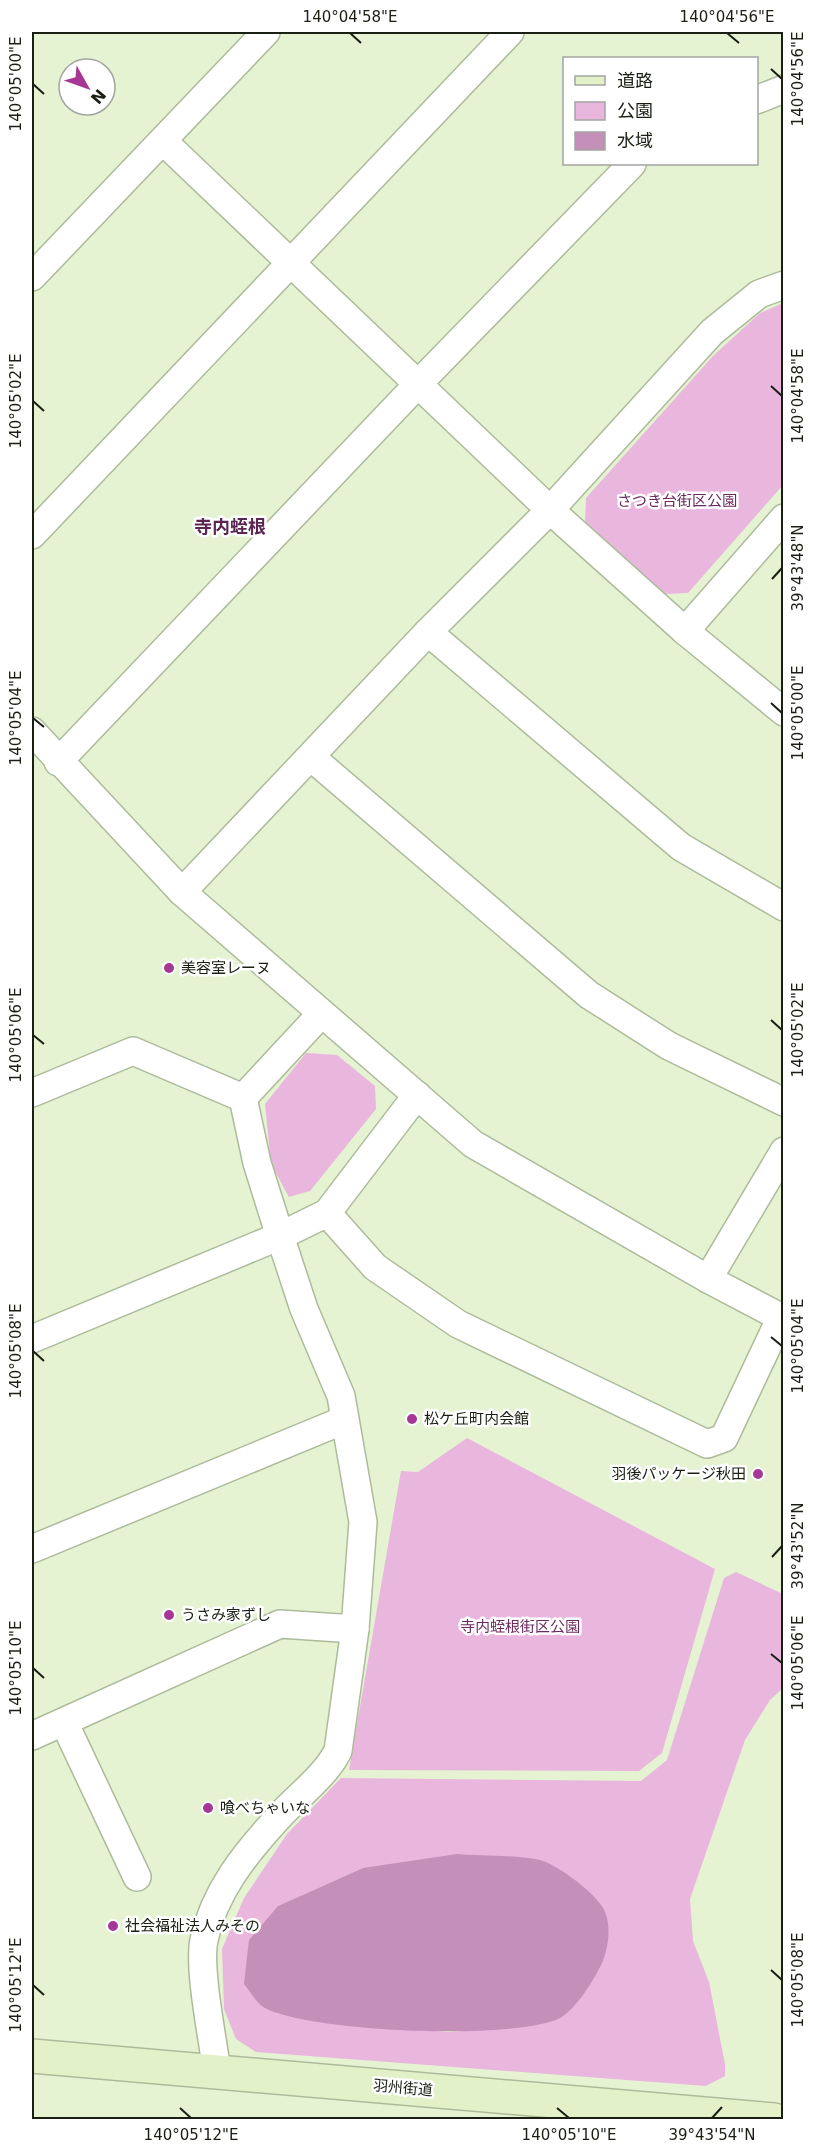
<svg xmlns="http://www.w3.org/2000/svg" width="815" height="2151" viewBox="0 0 815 2151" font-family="'DejaVu Sans','Noto Sans JP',sans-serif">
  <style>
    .green { fill: #e9b6de; fill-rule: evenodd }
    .water { fill: #c48fb9 }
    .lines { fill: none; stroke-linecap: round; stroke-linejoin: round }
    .street-casing { stroke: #adbb9b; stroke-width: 30 }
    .secondary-casing { stroke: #adbb9b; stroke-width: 36 }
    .street { stroke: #fff; stroke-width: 27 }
    .secondary { stroke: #e2f1c8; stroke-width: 33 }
    .ticks { fill: none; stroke: #1a1f13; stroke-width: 2 }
    .poi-dot { fill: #a63795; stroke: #fff; stroke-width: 2 }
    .labels { text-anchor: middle; stroke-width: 5; stroke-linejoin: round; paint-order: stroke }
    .park-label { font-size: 15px; fill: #6b2b60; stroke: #fff }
    .poi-label { font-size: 15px; fill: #1a1f13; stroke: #fff; text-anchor: start }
    .street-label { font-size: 15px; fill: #1a1f13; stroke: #fff }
    .quarter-label { font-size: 18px; font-weight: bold; fill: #5b2552; stroke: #fff }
    .neatline { fill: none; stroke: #1a1f13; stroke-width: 2 }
    .ticks-label { font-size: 15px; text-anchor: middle; fill: #1a1f13 }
  </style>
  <rect width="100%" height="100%" fill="#e5f3d2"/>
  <!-- green -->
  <g class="green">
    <path d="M783,303v182l-95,108 -24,1 -79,-71 1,-25 127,-142 47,-43z"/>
    <path d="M306,1053l31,2 38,31 1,23 -66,82 -21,6 -18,-33 -6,-60z"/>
    <path d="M467,1438l248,131 -53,184 -23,18 -290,-1 52,-299 17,1z"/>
    <path d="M736,1572l47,22v94l-13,12 -25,40 -55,159 3,42 16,41 16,82v12l-19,10 -450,-34 -20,-13 -12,-30 -2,-60 22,-51 43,-64 54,-56 300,3 26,-21 57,-182zM363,1868l153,160 -68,4 -92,-7 -78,-119z"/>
  </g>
  <!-- water -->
  <path class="water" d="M457,1854c20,2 69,1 86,7 17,6 51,31 60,47 10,17 5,45 -4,61 -7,14 -25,42 -39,49 -46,23 -250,14 -295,-10 -8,-4 -15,-17 -21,-24l5,-44 29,-34 85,-38z"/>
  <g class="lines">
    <defs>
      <g id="street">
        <path d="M756,100l28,-11"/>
        <path d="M163,141l387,369 135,121 99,81"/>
        <path d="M32,277l234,-245"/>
        <path d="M32,535l478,-503"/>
        <path d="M685,631l99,-113"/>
        <path d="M428,632l253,215 103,60"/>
        <path d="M32,731l150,161 291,252 235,135 76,40"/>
        <path d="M311,757l278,238 80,51 115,56"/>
        <path d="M58,762l361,-379 213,-219"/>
        <path d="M182,892l246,-260 122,-122 162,-178 47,-38 25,-9"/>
        <path d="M32,1093l101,-42 110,47"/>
        <path d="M417,1095l-90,118 48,54 83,57 249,120 17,-6 57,-121"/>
        <path d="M243,1098l78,-84"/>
        <path d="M708,1279l76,-128"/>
        <path d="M32,1339l248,-103 47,-23"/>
        <path d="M32,1549l312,-129"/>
        <path d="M64,1722l73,155"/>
        <path d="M32,1736l248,-112 75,5"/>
        <path d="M217,2072c-4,-32 -19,-103 -13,-132 10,-48 41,-86 73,-121 20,-23 47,-41 61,-68l17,-122 8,-107 -22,-126 -37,-87 -24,-73 -23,-73 -14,-65"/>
      </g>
      <path id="secondary" d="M32,2056l742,64"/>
    </defs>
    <!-- street casing -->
    <use href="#street" class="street-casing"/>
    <!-- secondary casing -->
    <use href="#secondary" class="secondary-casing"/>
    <!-- street -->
    <use href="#street" class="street"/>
    <!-- secondary -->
    <use href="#secondary" class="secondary"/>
  </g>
  <!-- ticks -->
  <path class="ticks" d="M350,33l11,10M727,33l12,10M771,69l11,10M33,84l11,10M771,386l11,10M33,401l11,10M772,579l10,-11M771,703l11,10M33,718l11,9M771,1020l11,10M33,1035l11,9M771,1337l11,9M33,1351l11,10M772,1557l10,-11M771,1654l11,9M33,1668l11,10M771,1970l11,10M33,1985l11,10M180,2108l11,10M557,2108l12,10M712,2118l10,-11"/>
  <!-- markers -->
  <g class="poi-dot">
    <circle cx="169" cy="968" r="6"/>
    <circle cx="412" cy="1419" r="6"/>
    <circle cx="758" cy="1474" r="6"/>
    <circle cx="169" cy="1615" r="6"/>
    <circle cx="208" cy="1808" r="6"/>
    <circle cx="113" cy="1926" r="6"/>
  </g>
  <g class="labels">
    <!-- park labels -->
    <g class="park-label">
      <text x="677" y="506">さつき台街区公園</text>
      <text x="520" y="1632">寺内蛭根街区公園</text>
    </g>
    <!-- poi labels -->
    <g class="poi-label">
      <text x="181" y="973">美容室レーヌ</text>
      <text x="424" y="1424">松ケ丘町内会館</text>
      <text x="746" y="1479" text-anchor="end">羽後パッケージ秋田</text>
      <text x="181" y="1620">うさみ家ずし</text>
      <text x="220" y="1813">喰べちゃいな</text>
      <text x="125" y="1931">社会福祉法人みその</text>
    </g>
    <!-- street labels -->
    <g class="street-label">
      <text transform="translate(403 2088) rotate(5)" y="5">羽州街道</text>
    </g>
    <!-- quarter labels -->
    <g class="quarter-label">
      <text x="230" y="533">寺内蛭根</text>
    </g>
  </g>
  <!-- border -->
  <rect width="815" height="2151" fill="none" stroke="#ffffff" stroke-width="66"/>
  <!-- legend -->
  <rect x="563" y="57" width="195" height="108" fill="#ffffff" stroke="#a3a5a1" stroke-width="1.5"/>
  <rect x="575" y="76" width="30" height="9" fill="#e2f1c8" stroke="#a3a5a1" stroke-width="1.5"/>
  <text x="617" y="87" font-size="18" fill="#1a1f13">道路</text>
  <rect x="575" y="102" width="30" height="18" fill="#e9b6de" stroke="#a3a5a1" stroke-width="1.5"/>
  <text x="617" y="117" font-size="18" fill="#1a1f13">公園</text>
  <rect x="575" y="132" width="30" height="18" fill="#c48fb9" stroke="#a3a5a1" stroke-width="1.5"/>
  <text x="617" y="147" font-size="18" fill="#1a1f13">水域</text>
  <!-- north arrow -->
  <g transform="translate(87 87) rotate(130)"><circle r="28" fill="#ffffff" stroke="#a3a5a1" stroke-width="1.5"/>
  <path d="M0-4.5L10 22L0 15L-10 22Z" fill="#a63795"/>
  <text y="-9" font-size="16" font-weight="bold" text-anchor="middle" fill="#1a1f13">N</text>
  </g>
  <rect x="33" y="33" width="749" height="2085" class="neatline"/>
  <g class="ticks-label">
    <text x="350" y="22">140°04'58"E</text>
    <text x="727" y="22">140°04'56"E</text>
    <text transform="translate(798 79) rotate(-90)" y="5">140°04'56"E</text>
    <text transform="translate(16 84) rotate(-90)" y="5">140°05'00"E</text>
    <text transform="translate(798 396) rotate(-90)" y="5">140°04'58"E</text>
    <text transform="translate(16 401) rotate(-90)" y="5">140°05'02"E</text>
    <text transform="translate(798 568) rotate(-90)" y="5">39°43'48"N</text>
    <text transform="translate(798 713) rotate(-90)" y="5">140°05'00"E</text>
    <text transform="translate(16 718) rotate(-90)" y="5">140°05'04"E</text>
    <text transform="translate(798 1030) rotate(-90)" y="5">140°05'02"E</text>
    <text transform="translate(16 1035) rotate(-90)" y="5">140°05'06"E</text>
    <text transform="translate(798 1346) rotate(-90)" y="5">140°05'04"E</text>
    <text transform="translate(16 1351) rotate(-90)" y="5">140°05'08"E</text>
    <text transform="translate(798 1546) rotate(-90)" y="5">39°43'52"N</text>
    <text transform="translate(798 1663) rotate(-90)" y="5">140°05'06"E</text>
    <text transform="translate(16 1668) rotate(-90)" y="5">140°05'10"E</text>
    <text transform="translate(798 1980) rotate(-90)" y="5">140°05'08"E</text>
    <text transform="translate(16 1985) rotate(-90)" y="5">140°05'12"E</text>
    <text x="191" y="2140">140°05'12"E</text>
    <text x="569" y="2140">140°05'10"E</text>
    <text x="712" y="2140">39°43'54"N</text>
  </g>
</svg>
